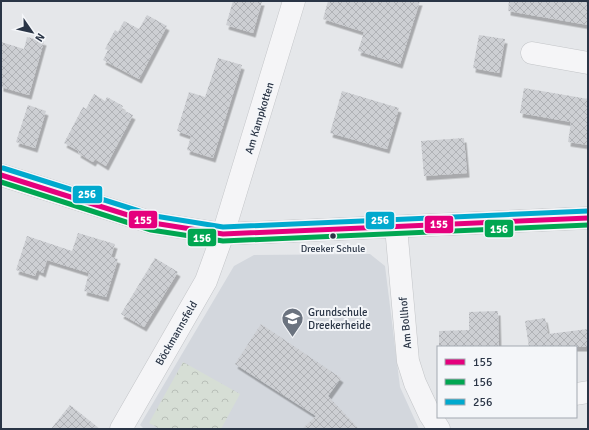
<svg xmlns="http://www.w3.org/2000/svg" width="589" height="430" viewBox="0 0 589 430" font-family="Signika,sans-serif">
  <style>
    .built { fill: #d3d7dd }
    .park { fill: url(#park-crowns) }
    .building { fill: url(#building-cross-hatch); filter: url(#shadow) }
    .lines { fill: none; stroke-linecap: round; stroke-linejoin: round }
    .minor-casing { stroke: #c3c5c8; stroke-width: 23 }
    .secondary-casing { stroke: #c3c5c8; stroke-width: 23 }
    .minor { stroke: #f5f5f7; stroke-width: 22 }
    .secondary { stroke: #f8f8f8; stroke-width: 22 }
    .bus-1-casing { stroke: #f4f6f9; stroke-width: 8 }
    .bus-2-casing { stroke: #f4f6f9; stroke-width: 8 }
    .bus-3-casing { stroke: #f4f6f9; stroke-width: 8 }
    .bus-1 { stroke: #e5007d; stroke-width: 5 }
    .bus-2 { stroke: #00a651; stroke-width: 5 }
    .bus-3 { stroke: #00a9ce; stroke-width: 5 }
    .bus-dot { fill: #2a3546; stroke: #f4f6f9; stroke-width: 1.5 }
    .labels { text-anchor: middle; stroke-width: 4; stroke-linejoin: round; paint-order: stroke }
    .bus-label { font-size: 10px; fill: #2a3546; stroke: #f4f6f9 }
    .street-label { font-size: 11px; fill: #2a3546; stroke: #f4f6f9 }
    .poi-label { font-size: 11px; fill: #2a3546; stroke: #f4f6f9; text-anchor: start }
    .line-badge { stroke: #f4f6f9; stroke-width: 1.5 }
    .badge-label { font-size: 11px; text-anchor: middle; font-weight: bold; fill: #fff }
  </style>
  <defs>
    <pattern id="park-crowns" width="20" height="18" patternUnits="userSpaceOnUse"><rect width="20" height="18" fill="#d6ded5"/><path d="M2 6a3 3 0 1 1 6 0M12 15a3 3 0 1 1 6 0" fill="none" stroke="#b8bfb8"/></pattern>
    <pattern id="building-cross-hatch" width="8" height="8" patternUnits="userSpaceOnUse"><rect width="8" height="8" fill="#cdcfd3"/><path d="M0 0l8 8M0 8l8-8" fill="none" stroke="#b0b2b6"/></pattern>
    <filter id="shadow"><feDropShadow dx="2.5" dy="4.5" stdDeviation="0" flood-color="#0004"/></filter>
  </defs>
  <rect width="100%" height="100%" fill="#e5e7ea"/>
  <!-- built -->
  <path class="built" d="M370,254l15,12 15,121 19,42h-275l-4,-4 94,-159 20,-11z"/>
  <!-- park -->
  <path class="park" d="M183,362l57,32 -19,35h-61l-11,-6z"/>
  <!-- building -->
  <g class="building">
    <path d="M233,1h29l-9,32 -27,-8z"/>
    <path d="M328,1h92l-20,63 -42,-13 6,-19 -41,-13z"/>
    <path d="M509,1h79v24l-80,-14z"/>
    <path d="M147,15l20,11 -28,53 -36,-19 5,-10 -3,-1 10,-19 3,2 6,-11 15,8z"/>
    <path d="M479,35l26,4 -6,34 -26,-5z"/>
    <path d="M27,37l17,4 -15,54 -28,-8v-45l23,7z"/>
    <path d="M218,58l24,7 -29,93 -26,-8 4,-14 -14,-5 12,-39 16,5z"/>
    <path d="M524,88l64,11v46l-20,-3 3,-20 -51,-9z"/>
    <path d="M342,91l57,17 -12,41 -57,-16z"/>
    <path d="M94,94l11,7 2,-4 16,9 -2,3 12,6 -27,51 -11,-7 -2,3 -15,-9 1,-2 -15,-8 19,-36 3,2z"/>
    <path d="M28,105l18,6 -11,37 -19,-6z"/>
    <path d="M464,138l3,35 -43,3 -3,-35z"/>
    <path d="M78,233l37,11 -4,13 7,2 -12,38 -22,-6 5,-18 -42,-13 -4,13 -6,-3 -2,6 -19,-6 11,-34 45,15z"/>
    <path d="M155,258l23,14 -34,55 -23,-13z"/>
    <path d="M498,311l1,36h-60v-16l30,-1v-18z"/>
    <path d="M545,318l3,16 40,-5v18h-59l-4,-26z"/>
    <path d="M261,324l80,54 -13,18 31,33h-57l14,-13 -81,-52z"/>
    <path d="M70,405l30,24h-49z"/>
  </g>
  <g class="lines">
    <defs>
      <g id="minor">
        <path d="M532,53l56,10"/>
        <path d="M396,227l12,134 7,22 15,32 9,14"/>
        <path d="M576,394l12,-2"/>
        <path d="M121,429l85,-148 17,-47 71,-233"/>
      </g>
      <path id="secondary" d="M1,175l152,48 70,11 365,-16"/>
    </defs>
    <!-- minor casing -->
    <use href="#minor" class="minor-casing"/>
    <!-- secondary casing -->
    <use href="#secondary" class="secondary-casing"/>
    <!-- minor -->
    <use href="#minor" class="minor"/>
    <!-- secondary -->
    <use href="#secondary" class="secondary"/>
    <defs>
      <path id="bus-1" d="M1,175l152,48 70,11 365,-16"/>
      <path id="bus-2" d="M1,182l150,48 72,11 365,-16"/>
      <path id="bus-3" d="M3,168l152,48 68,11 365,-16"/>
    </defs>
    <!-- bus-1 casing -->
    <use href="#bus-1" class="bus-1-casing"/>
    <!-- bus-2 casing -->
    <use href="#bus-2" class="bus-2-casing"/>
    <!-- bus-3 casing -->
    <use href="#bus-3" class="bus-3-casing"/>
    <!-- bus-1 -->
    <use href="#bus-1" class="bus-1"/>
    <!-- bus-2 -->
    <use href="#bus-2" class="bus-2"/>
    <!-- bus-3 -->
    <use href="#bus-3" class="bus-3"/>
  </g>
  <!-- icons -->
  <defs>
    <symbol id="school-pin" viewBox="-11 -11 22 30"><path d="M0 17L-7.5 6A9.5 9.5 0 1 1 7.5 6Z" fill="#6b737f" stroke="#f4f6f9"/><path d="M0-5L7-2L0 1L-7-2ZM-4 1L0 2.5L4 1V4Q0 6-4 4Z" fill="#fff"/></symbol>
  </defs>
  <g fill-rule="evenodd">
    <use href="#school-pin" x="280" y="306" width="25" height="34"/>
  </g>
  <!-- markers -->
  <circle class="bus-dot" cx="333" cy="236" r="3.5"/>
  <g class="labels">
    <!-- bus labels -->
    <g class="bus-label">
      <text x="333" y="252">Dreeker Schule</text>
    </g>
    <!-- street labels -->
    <g class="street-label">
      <text transform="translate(259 118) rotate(-73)" y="4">Am Kampkotten</text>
      <text transform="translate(405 323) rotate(-95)" y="4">Am Bollhof</text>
      <text transform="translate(176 333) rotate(-60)" y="4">Böckmannsfeld</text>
    </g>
    <!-- poi labels -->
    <g class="poi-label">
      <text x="308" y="316">Grundschule<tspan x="308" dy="13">Dreekerheide</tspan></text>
    </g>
  </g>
  <g class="line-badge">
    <rect x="72" y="185" width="31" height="19" rx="4" fill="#00a9ce"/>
    <rect x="128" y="210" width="30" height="19" rx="4" fill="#e5007d"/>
    <rect x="365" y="211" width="30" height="19" rx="4" fill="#00a9ce"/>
    <rect x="424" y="215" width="30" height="19" rx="4" fill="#e5007d"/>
    <rect x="484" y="219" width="30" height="19" rx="4" fill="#00a651"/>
    <rect x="187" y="228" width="30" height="19" rx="4" fill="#00a651"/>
  </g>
  <g class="badge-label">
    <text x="87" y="198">256</text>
    <text x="143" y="224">155</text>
    <text x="380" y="224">256</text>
    <text x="439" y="228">155</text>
    <text x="499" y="233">156</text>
    <text x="202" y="242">156</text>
  </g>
  <!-- border -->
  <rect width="589" height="430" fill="none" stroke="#2a3546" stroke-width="4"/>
  <!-- legend -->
  <rect x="437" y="346" width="140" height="72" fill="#f4f6f9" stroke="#a3a9b1"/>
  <rect x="445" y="359" width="20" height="6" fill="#e5007d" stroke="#a3a9b1"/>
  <text x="473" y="366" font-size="12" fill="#2a3546">155</text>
  <rect x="445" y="379" width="20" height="6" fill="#00a651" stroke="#a3a9b1"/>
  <text x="473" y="386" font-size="12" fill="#2a3546">156</text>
  <rect x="445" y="399" width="20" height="6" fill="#00a9ce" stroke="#a3a9b1"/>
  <text x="473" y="406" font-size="12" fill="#2a3546">256</text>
  <!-- north arrow -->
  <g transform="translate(32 32) rotate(124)" stroke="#f4f6f9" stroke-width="3" paint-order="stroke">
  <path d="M0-3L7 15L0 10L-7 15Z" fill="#2a3546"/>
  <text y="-6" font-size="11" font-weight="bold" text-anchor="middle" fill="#2a3546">N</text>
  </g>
</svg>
